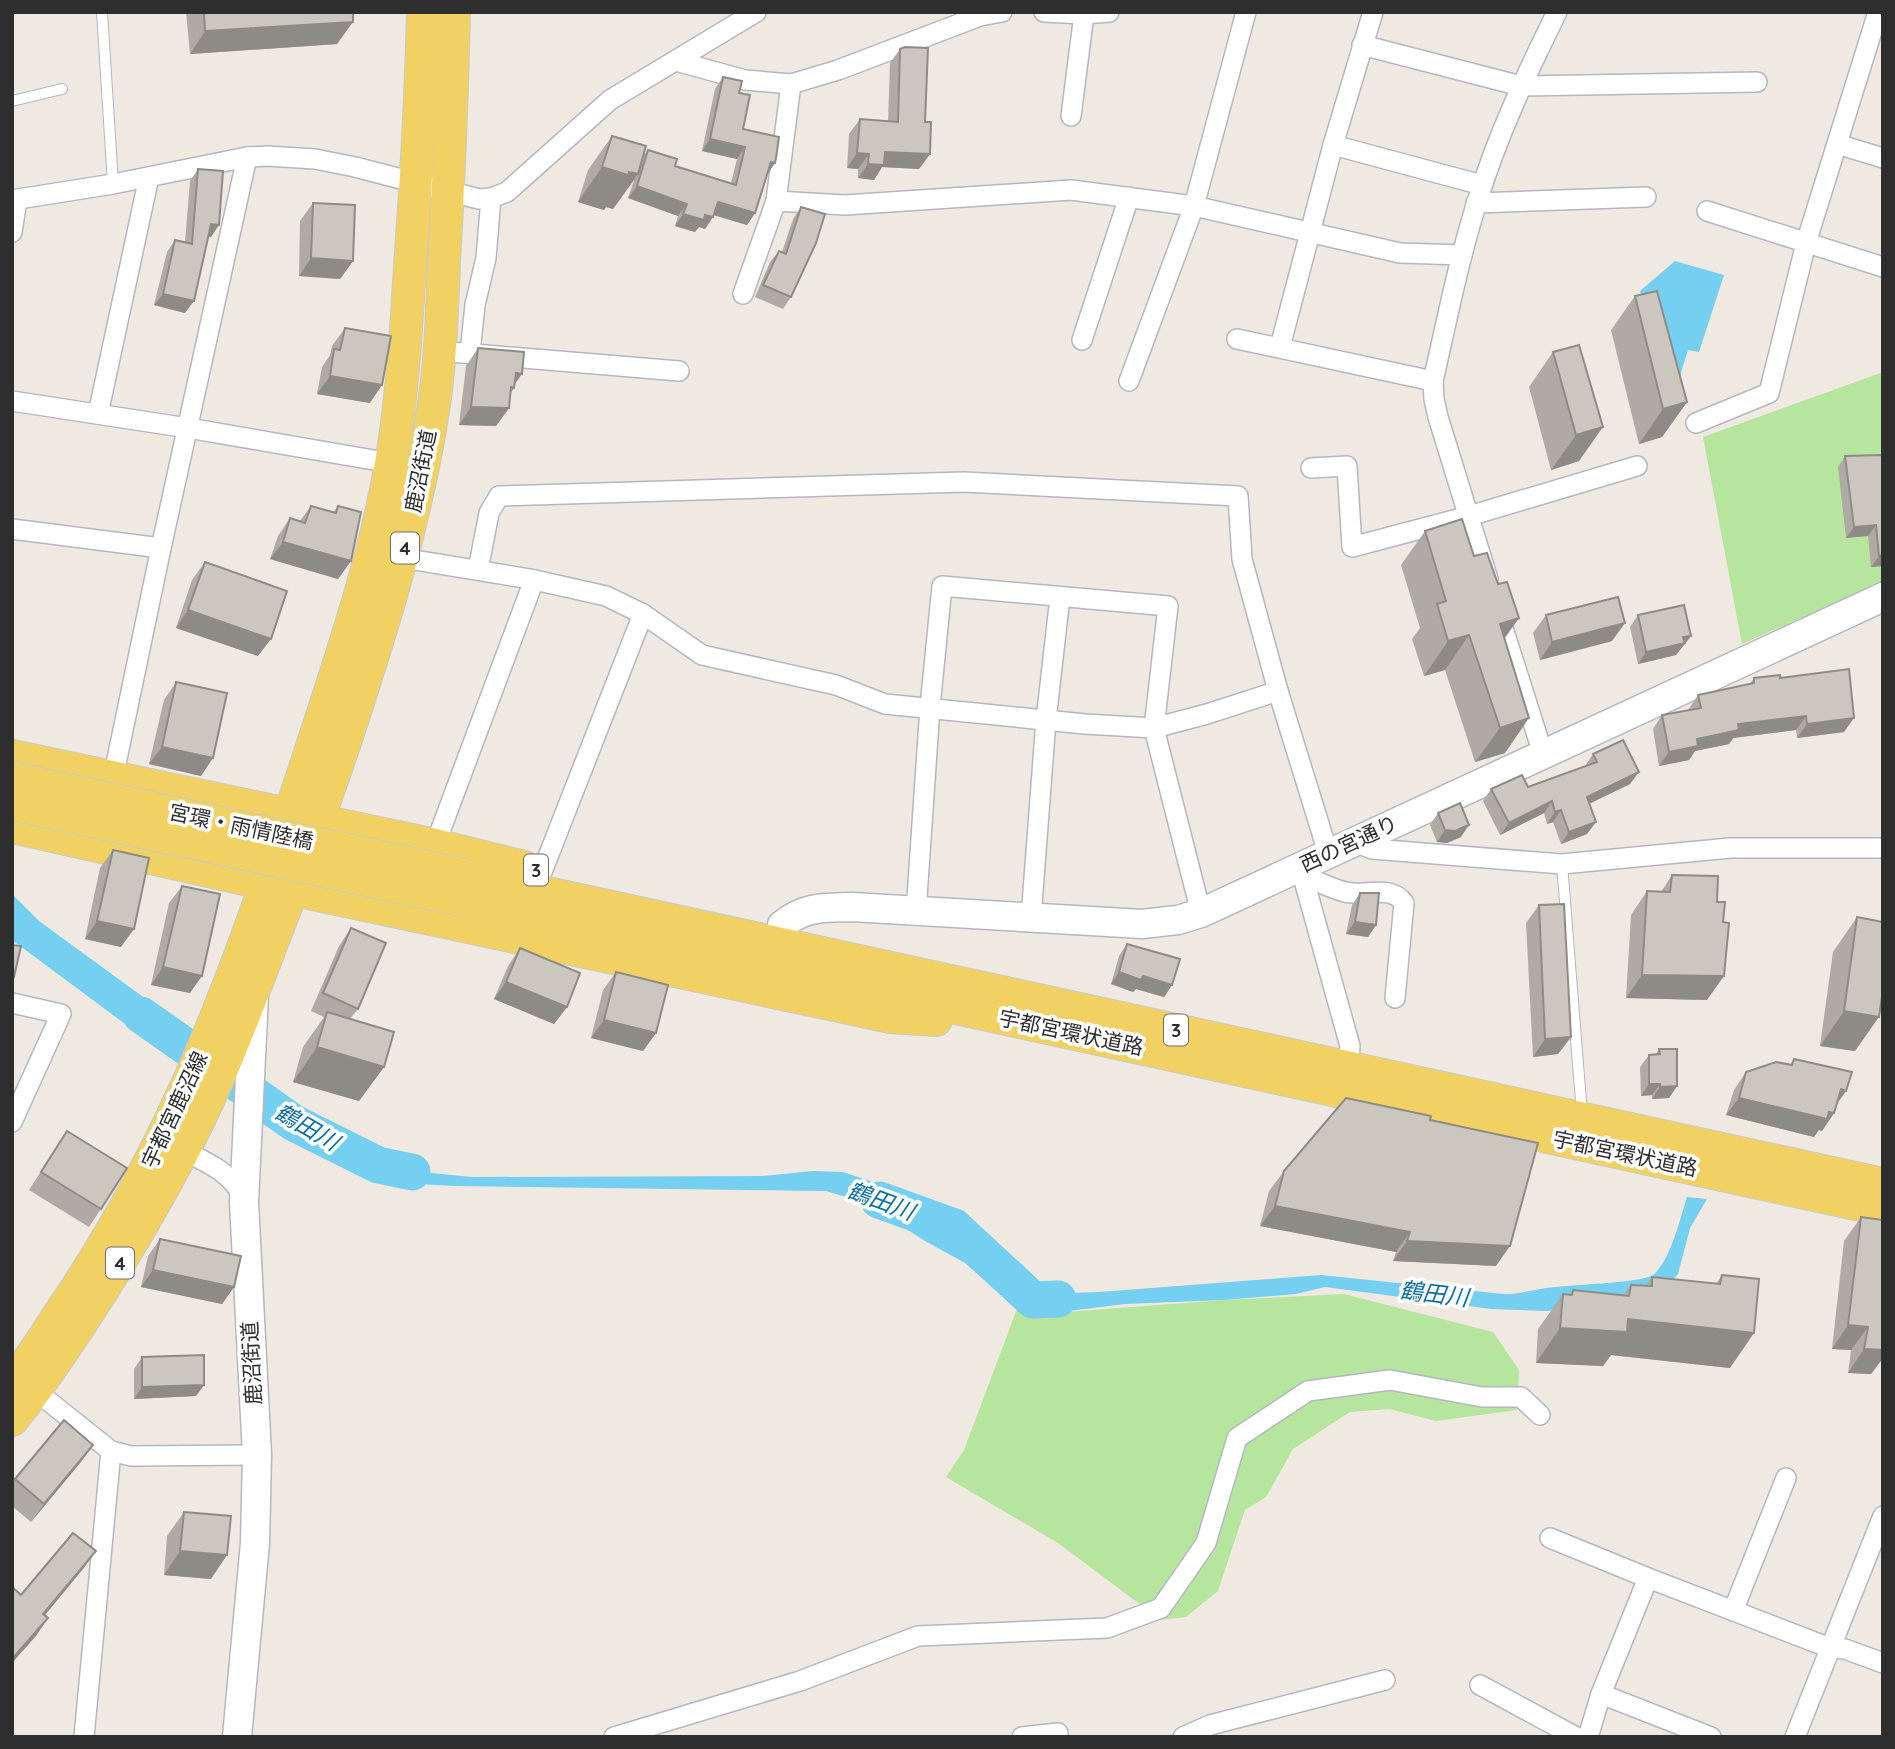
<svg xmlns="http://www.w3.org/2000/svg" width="1895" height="1749" viewBox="0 0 1895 1749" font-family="Quicksand,'Noto Sans JP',sans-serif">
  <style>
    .green { fill: #b6e59e }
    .water { fill: #75cff0 }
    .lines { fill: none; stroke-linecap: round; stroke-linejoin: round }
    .river { stroke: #75cff0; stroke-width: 37 }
    .lane-casing { stroke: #b4b7c1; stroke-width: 12 }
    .street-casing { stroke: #b4b7c1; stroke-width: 22 }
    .secondary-casing { stroke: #b4b7c1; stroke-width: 31 }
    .primary-casing { stroke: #c9c9c9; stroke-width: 34 }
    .lane { stroke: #fff; stroke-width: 10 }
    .street { stroke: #fff; stroke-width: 19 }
    .secondary { stroke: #fff; stroke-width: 28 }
    .primary { stroke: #f2d163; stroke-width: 32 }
    .primary-bridge-casing { stroke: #c9c9c9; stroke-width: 34; stroke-linecap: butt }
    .primary-bridge { stroke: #f2d163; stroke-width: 32 }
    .wall { fill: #afaba4 }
    .shaded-wall { fill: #8e8b86 }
    .building { fill: #cbc7bf; stroke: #8e8b86; stroke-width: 2 }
    .labels { text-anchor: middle; stroke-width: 7; stroke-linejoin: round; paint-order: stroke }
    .shield { fill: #fff; stroke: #6d6d6d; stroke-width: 2 }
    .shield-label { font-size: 19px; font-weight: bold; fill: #2e2e2e }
    .street-label { font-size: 21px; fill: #2e2e2e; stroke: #fff }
    .water-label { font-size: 23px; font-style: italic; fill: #0d6fa3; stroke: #fff }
  </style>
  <rect width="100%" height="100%" fill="#efe9e1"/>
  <!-- green -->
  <g class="green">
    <path d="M1883,372v156l-37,10 37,-3v46l-141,63 -39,-207z"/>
    <path d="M1344,1294l149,38 26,38 -2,40 -81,11 -47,-12 -39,3 -57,37 -27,48 -21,13 -27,81 -32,26 -25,3 -103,-77 -112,-66 18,-27 56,-149 33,12 171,-13z"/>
  </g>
  <!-- water -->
  <g class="water">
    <path d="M1675,261l49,14 -25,77 -11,-2 -9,29 -18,2 -21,-90z"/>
    <path d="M12,894l27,27 148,108 -12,32 -163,-121z"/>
    <path d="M266,1095l54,44 59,25 32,7 61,6 291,-1 50,-5 30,1 27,9 77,49 58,48 32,16 62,-2 222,-17 183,19c15,0 28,-4 42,-6 19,-3 96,-5 107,-13 18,-15 27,-57 34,-78l20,2 -17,29 -12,46 -14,16 -66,18 -51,3 -56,-2 -166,-22 -29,7 -72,6 -99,4 -72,9 -55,-21 -33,-29 -40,-22 -59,-38 -40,-12 -369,-5c-15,-1 -30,-1 -44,-3 -54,-10 -102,-39 -149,-67z"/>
  </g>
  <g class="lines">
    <!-- river -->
    <g class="river">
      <path d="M141,1015l153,108 84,42 34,7"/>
      <path d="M879,1200l75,27 79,73 25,-1"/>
    </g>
    <defs>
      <g id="lane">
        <path d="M102,12l11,172"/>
        <path d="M12,101l50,-12"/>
        <path d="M1562,864l20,250"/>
      </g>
      <g id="street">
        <path d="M1044,12l40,2 25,-2"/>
        <path d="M1362,45l159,41 236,-4"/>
        <path d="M676,61l69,19 46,4 47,-14 142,-54 22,-4"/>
        <path d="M1071,116l13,-102"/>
        <path d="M1837,144l46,14"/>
        <path d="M1333,145l149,40"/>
        <path d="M12,200l101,-16 134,-27 20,-1 48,3 40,8 124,32 12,-1 16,-6 103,-92 146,-88"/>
        <path d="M776,201l69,4 226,-15 123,16 206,47 62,2"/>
        <path d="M1476,203l170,-6"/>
        <path d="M1707,211l176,56"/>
        <path d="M12,232l5,-32"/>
        <path d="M743,294l33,-93 15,-117"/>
        <path d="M1237,339l196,42"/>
        <path d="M1082,340l47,-143"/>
        <path d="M1280,347l53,-202 40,-133"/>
        <path d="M439,351l240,20"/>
        <path d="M470,353l5,-48 11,-47 5,-60"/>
        <path d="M1129,381l65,-175 52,-194"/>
        <path d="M12,401l176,27 203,35"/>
        <path d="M98,414l51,-237"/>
        <path d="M1696,423l73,-30 37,-150 72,-231"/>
        <path d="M1311,468l36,-2 5,81 117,-31 168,-50"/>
        <path d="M12,529l149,19"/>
        <path d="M402,558l128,21 76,17 37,18 59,41 134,30 49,19 200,20 69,4 53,-14 71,-23"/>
        <path d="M478,570l11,-57 10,-17 465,-14 274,14 4,63 36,132 50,162"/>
        <path d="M1488,579l-50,-162 -4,-18 -1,-18c14,-61 26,-123 45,-182 20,-65 49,-126 79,-187"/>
        <path d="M1498,612l45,142"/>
        <path d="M113,778l48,-230 86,-391"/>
        <path d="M1354,842l18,7 190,15 168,-16h153"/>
        <path d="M435,845l99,-265"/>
        <path d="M1300,866l50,180 -2,29"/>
        <path d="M542,872l101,-258"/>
        <path d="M1302,875c14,6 28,13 43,17 20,5 46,-8 59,11l-9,95"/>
        <path d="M916,912l14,-205 12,-121 226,20 -14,122 47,185"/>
        <path d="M1031,918l15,-198 14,-123"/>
        <path d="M12,1003l49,11 -49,108"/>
        <path d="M174,1146c27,14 60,25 70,55"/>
        <path d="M27,1384l84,67 20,5 126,-1"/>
        <path d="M1550,1538l98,40"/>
        <path d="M1733,1611l53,-133"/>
        <path d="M1480,1685l96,52"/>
        <path d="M1601,1694l110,43"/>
        <path d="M84,1737l27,-286"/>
        <path d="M614,1737l186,-56 118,-45 189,-8 54,-20 45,-65 31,-105 71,-47 82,-11 92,17h39l19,18"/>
        <path d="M1022,1737l36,-4v4"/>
        <path d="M1183,1737l27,-12 175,-45"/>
        <path d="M1588,1737l13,-43 47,-116 182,70 15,1 38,14"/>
        <path d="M1795,1737l88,-221"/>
      </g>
      <g id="secondary">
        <path d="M782,925c23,-19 41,-17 70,-18l290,17 36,-4 23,-7 682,-316"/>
        <path d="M237,1737l18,-194 2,-88 -13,-253 10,-207"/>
      </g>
      <g id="primary">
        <path d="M12,756l423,89 89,22"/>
        <path d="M12,827l282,63 597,127 45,3"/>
        <path d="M469,876l1414,308"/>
        <path d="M465,901l1418,309"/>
        <path d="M12,1382c19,-23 34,-48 50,-72 116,-170 181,-351 244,-545 32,-99 67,-198 85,-301 11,-65 15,-131 19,-197 6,-84 11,-170 13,-255"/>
        <path d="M12,1420c26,-31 48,-65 70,-98 36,-55 69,-111 100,-169 29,-53 51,-110 73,-166 32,-82 63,-164 91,-248 36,-110 71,-220 88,-335 7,-47 8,-95 10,-143 5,-83 8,-166 10,-249"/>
      </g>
    </defs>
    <!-- lane casing -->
    <use href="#lane" class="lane-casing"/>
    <!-- street casing -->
    <use href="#street" class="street-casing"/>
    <!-- secondary casing -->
    <use href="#secondary" class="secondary-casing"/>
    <!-- primary casing -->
    <use href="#primary" class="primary-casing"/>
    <!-- lane -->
    <use href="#lane" class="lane"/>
    <!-- street -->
    <use href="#street" class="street"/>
    <!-- secondary -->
    <use href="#secondary" class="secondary"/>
    <!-- primary -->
    <use href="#primary" class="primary"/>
    <defs>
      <g id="primary-bridge">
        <path d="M12,778l457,98"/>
        <path d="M12,804l453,97"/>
      </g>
    </defs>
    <!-- primary-bridge casing -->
    <use href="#primary-bridge" class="primary-bridge-casing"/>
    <!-- primary-bridge -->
    <use href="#primary-bridge" class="primary-bridge"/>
  </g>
  <!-- wall -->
  <g class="wall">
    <path d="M186,12h167l-16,32 -147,10z"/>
    <path d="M900,49l25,73 5,32 -11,15 -37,-2 -8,13 -16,-2v-9l-11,-1 2,-34 11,-15 28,2 2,-58z"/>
    <path d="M723,77l16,16 4,36 24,45 -12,39 -8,12 -33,-10 -9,14 -6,-2 -4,5 -20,-6 3,-10 -50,-18 6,-18 -21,29 -7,-2 -2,3 -26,-8 10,-32 24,-34 31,20 5,-6 27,16 56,17 6,-24 -35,-8 13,-62z"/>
    <path d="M198,169l13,68 -2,-1 -24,77 -31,-8 13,-53 8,-12 10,2 5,-61z"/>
    <path d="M313,203l40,58 -13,18 -41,-3 1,-55z"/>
    <path d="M801,207l-10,90 -8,12 -28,-12 15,-35 9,-11 3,1 11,-33z"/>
    <path d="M1635,296l52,106 -25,35 -23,7 -28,-114z"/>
    <path d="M345,328l25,75 -53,-9 5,-27 8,-12 2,-9z"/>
    <path d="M1579,345v116l-28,9 -22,-83 24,-35z"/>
    <path d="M478,348l37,36 -5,9 -1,15 -13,18 -37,-1 7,-59z"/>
    <path d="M1883,455v111l-12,1 -3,-31 -22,2 -8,-71 7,-11z"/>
    <path d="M311,506l22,7 5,-7 13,55 -13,18 -68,-20 8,-23 12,-18 10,3z"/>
    <path d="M1425,531l49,25 24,28 21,34 -15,20 1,115 -30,9 -30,-92 -21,6 -12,-37 8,-11 -19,-63z"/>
    <path d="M205,562l53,94 -82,-28 16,-48z"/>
    <path d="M1546,615l66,26 -72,19 -7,-27z"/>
    <path d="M1638,615l53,21 -15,19 -38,9 -8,-37z"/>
    <path d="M1754,678h26l64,54 -47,6 -1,-8 -63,8 -4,6 -34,7 -6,9 -30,6 -6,-37 9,-14 26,-5 10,-15 52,-11z"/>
    <path d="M176,682l25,94 -52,-12 15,-64z"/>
    <path d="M1593,754l37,30 -41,20 -2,30 -26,10 -8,-22 -6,2 -3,-11 -44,22 -17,-34 8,-12 37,-2 57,-21z"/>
    <path d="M1438,813l23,24 -14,6 -10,-1 -7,-17z"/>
    <path d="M113,850l8,97 -36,-8 15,-71z"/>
    <path d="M1672,875l45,27 -10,98 -81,-2 5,-83 16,-24 14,1z"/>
    <path d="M182,886l8,107 -39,-8 18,-82z"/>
    <path d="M1360,893l16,32 -8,12 -22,-3 6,-29z"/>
    <path d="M1539,905l32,132 -13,17 -25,3 -7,-134z"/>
    <path d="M1857,917l-2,134 -35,-5 13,-94z"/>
    <path d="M351,928l7,81 -8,10 34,48 -25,34 -66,-19 10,-35 21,-30 -13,-6 28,-65z"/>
    <path d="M1127,944l45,41 -8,12 -28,-8 -3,3 -22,-8 8,-28z"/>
    <path d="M520,948l47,59 -13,17 -60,-25 14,-33z"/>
    <path d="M616,972l40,61 -13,18 -52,-13 12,-48z"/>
    <path d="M1659,1049l18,37 -8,12 -17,1v-4l-11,1 -1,-29 9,-12h6z"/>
    <path d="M1794,1059l43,45 -3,9 -12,18 -3,-1 -5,7 -88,-22 8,-25 12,-18 44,-7z"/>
    <path d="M1430,1120l66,146 -103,-5 3,-9 -136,-26 9,-35 15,-20z"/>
    <path d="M67,1131l34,78 -12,18 -60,-37z"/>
    <path d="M1861,1217l22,3v138l-12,16 -23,-1 3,-23 -19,-1 12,-108z"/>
    <path d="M160,1239l74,48 -12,17 -81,-17 7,-31z"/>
    <path d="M1722,1275l8,93 -119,-13 -8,11 -67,-3 2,-34 25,-35 7,1 3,-5 50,5 8,-10 15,1 6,-9 64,7z"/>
    <path d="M142,1357l62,28 -8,11 -62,3v-30z"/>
    <path d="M64,1420l29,25 -13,18 -49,59 -19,-16v-23z"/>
    <path d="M184,1512l27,67 -47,-4 3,-39z"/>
  </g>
  <!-- shaded-wall -->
  <g class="shaded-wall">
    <path d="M353,22l-16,22 -147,10 15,-23z"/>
    <path d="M710,139l35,8 -8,12 -35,-8z"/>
    <path d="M885,152l45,2 -11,15 -37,-2 -8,13 -16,-2 10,-14z"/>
    <path d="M857,153l12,1 -11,15 -11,-1z"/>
    <path d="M771,162l4,1 -8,12z"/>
    <path d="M602,167l36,7 -25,35 -7,-2 -2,3 -26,-8z"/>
    <path d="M637,186l50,18 -9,12 -50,-18z"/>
    <path d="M718,202l37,11 -8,12 -37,-11z"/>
    <path d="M683,214l22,1 8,2 -8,12 -6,-2 -4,5 -20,-6z"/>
    <path d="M211,224l8,1 -8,12 -8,-1z"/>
    <path d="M311,258l42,3 -13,18 -41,-3z"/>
    <path d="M163,294l31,7 -9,12 -31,-8z"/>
    <path d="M516,373l6,1 -10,14h2l-12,17z"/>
    <path d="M330,376l52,9 -12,18 -53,-9z"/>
    <path d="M1687,402l-25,35 -23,7 24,-35z"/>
    <path d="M471,407l38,1 -13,18 -37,-1z"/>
    <path d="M1603,427l-24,34 -28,9 25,-35z"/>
    <path d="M1876,525l-8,11 -22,2 8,-11z"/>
    <path d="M283,542l68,19 -13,18 -68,-20z"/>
    <path d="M1883,555v11l-12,1 8,-11z"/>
    <path d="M188,610l83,29 -13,17 -82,-28z"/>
    <path d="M1519,618l-24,34 -19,6 24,-34z"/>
    <path d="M1625,623l-13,18 -72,19 12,-18z"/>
    <path d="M1469,635l-24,35 -21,6 24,-35z"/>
    <path d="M1691,636l-15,19 -38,9 8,-12 37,-15z"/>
    <path d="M1806,716l-10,14 -63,8 -4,6 -34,7 -6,9 -30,6 10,-14 28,-13 41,-15z"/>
    <path d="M1529,718l-24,35 -30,9 25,-34z"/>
    <path d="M1854,718l-10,14 -47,6 10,-14z"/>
    <path d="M162,747l51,11 -12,18 -52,-12z"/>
    <path d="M1639,772l-9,12 -52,25 9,-12z"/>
    <path d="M1552,801l-8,12 -44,22 9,-12z"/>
    <path d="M1561,810l-8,12 -6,2 8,-12z"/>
    <path d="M1596,822l-9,12 -26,10 8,-12z"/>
    <path d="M1469,825l-8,12 -14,6 -10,-1 8,-12z"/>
    <path d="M97,921l37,8 -13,18 -36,-8z"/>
    <path d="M1355,922l21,3 -8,12 -22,-3z"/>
    <path d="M163,967l39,9 -12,17 -39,-8z"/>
    <path d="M1119,972l24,4 29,9 -8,12 -28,-8 -3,3 -22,-8z"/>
    <path d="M1642,975l82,1 -17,24 -81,-2z"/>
    <path d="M506,982l61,25 -13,17 -60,-25z"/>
    <path d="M1844,1011l35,6 -24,34 -35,-5z"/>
    <path d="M604,1020l52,13 -13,18 -52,-13z"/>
    <path d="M1571,1037l-13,17 -25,3 12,-18z"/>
    <path d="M317,1047l67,20 -25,34 -66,-19z"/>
    <path d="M1649,1084h11l-8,11 -11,1z"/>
    <path d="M1677,1086l-8,12 -17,1 8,-12z"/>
    <path d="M1841,1089l5,2 -12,17z"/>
    <path d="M1739,1098l95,15 -12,18 -3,-1 -5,7 -88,-22z"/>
    <path d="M1275,1206l135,26 -14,20 -136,-26z"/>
    <path d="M1407,1241l103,5 -14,20 -103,-5z"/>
    <path d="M153,1270l81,17 -12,17 -81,-17z"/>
    <path d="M1628,1319l126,14 -24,35 -119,-13 -8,11 -67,-3 24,-35z"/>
    <path d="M1848,1325l20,2 -17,23 -19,-1z"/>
    <path d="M1883,1340v18l-12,16 -23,-1 16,-24z"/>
    <path d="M204,1385l-8,11 -62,3 8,-12z"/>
    <path d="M93,1445l-13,18 -49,59 13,-18z"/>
    <path d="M96,1551l-13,18 -52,63 12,-18z"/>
    <path d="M180,1551l47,4 -16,24 -47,-4z"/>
    <path d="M48,1618l-12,18 -24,27v-4z"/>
  </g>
  <!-- building -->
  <g class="building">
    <path d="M204,12h149v10l-148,9z"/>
    <path d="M905,47l23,1 -3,74h6l-1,32 -45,-2 -1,13 -16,-1 1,-10 -12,-1 3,-34 38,3 2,-73z"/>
    <path d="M723,77l19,4 -3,12 11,2 -7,34 36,8 -3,21 -1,5 -4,-1 -16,51 -37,-11 -5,15 -8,-2 -1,5 -21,-6 4,-10 -50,-18 11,-36 29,9 -2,7 61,19 9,-38 -35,-8z"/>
    <path d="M612,136l34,10 -8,28 -9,-2 -1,3 -26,-8z"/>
    <path d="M198,169l25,2 -4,54 -8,-1 -17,77 -31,-7 12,-54 17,4z"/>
    <path d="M313,203l42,2 -2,56 -42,-3z"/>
    <path d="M801,207l24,7 -9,29 -25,54 -28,-12 16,-34 7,3z"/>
    <path d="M1657,291l30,111 -24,7 -28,-113z"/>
    <path d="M345,328l46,8 -9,49 -52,-9 4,-27 6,1z"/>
    <path d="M1579,345l24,82 -27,8 -23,-83z"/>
    <path d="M478,348l46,4 -2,22 -6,-1 -2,15 -3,-1 -2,21 -38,-1z"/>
    <path d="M1883,455v100l-4,1 -3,-31 -22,2 -9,-71z"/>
    <path d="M311,506l25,7 2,-7 23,6 -10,49 -68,-19 7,-24 15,5z"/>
    <path d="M1462,519l12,37 13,-3 11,31 9,-2 12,36 -19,6 29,94 -29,10 -31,-93 -21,6 -11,-37 9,-3 -21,-70z"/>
    <path d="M205,562l82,29 -16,48 -83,-29z"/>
    <path d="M1618,597l7,26 -73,19 -6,-27z"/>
    <path d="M1684,605l7,31 -8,1 2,6 -39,9 -8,-37z"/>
    <path d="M1849,669l5,49 -47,6 -1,-8 -68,8 1,6 -42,9 1,7 -29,6 -7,-37 39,-7 -3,-13 56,-12v-5l26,-3v3z"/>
    <path d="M176,682l51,11 -14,65 -51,-11z"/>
    <path d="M1623,740l16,32 -52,25 9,25 -27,10 -8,-22 -6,2 -3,-11 -43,22 -18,-34 31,-14 6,12 69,-25 -4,-8z"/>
    <path d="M1460,803l9,22 -14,6 -10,-1 -7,-17z"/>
    <path d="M113,850l36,8 -15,71 -37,-8z"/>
    <path d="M1672,875l46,1 -1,26h8l-2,20 6,1 -5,53 -82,-1 5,-84 23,1z"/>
    <path d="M182,886l38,8 -18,82 -39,-9z"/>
    <path d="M1360,893h19l-3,32 -21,-3z"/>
    <path d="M1564,904l7,133 -26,2 -6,-134z"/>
    <path d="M1857,917l26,5v68l-4,27 -35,-6z"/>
    <path d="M351,928l35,15 -28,66 -35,-16z"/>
    <path d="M1127,944l53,15 -8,26 -29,-9 -2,4 -22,-8z"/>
    <path d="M12,945l9,1 -7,31 -2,-1z"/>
    <path d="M520,948l60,25 -13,34 -61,-25z"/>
    <path d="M616,972l52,13 -12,48 -52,-13z"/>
    <path d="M327,1012l67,20 -10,35 -67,-20z"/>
    <path d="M1659,1049h18v37l-17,1v-3h-11v-29l11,-1z"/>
    <path d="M1794,1059l58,13 -6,19 -5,-2 -7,24 -5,-1 -2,7 -88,-21 7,-26 30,-10 16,3z"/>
    <path d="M1346,1098l85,18 -1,4 108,23 -28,103 -103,-5 3,-9 -135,-26 9,-35z"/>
    <path d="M67,1131l60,37 -26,41 -60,-37z"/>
    <path d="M1861,1217l22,3v130l-19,-1 4,-22 -20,-2z"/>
    <path d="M160,1239l81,17 -7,31 -81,-17z"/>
    <path d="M1722,1275l37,4 -5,54 -126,-14 -1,13 -67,-4 3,-34 9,1 1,-5 56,6 2,-11 21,1v-9l68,7z"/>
    <path d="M204,1355v30l-62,2v-30z"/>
    <path d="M64,1420l29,25 -49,59 -29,-25z"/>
    <path d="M184,1512l47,4 -4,39 -47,-4z"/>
    <path d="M73,1533l23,18 -53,63 5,4 -36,41v-72l9,8z"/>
  </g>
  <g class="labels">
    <!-- shield labels -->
    <g class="shield">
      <rect x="391" y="532.5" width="28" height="31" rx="5"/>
      <rect x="524" y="854.5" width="24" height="31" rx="5"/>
      <rect x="1164" y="1014.5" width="24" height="31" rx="5"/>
      <rect x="106" y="1247.5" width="28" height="31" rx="5"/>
    </g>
    <g class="shield-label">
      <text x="405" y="555">4</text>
      <text x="536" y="877">3</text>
      <text x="1176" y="1037">3</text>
      <text x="120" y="1270">4</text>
    </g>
    <!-- street labels -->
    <g class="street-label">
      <text transform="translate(421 471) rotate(-79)" y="7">鹿沼街道</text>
      <text transform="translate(241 827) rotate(12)" y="7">宮環・雨情陸橋</text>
      <text transform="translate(1349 844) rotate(-25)" y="7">西の宮通り</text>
      <text transform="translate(1071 1033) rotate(12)" y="7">宇都宮環状道路</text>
      <text transform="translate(175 1110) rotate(-65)" y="7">宇都宮鹿沼線</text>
      <text transform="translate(1625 1154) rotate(12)" y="7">宇都宮環状道路</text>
      <text transform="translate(252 1363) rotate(-93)" y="7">鹿沼街道</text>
    </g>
    <!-- water labels -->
    <g class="water-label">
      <text transform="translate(307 1127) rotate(30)" y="8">鶴田川</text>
      <text transform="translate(881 1201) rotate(20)" y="8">鶴田川</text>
      <text transform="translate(1434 1294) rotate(7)" y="8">鶴田川</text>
    </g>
  </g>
  <!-- border -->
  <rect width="1895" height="1749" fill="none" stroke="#2e2e2e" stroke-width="28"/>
</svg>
